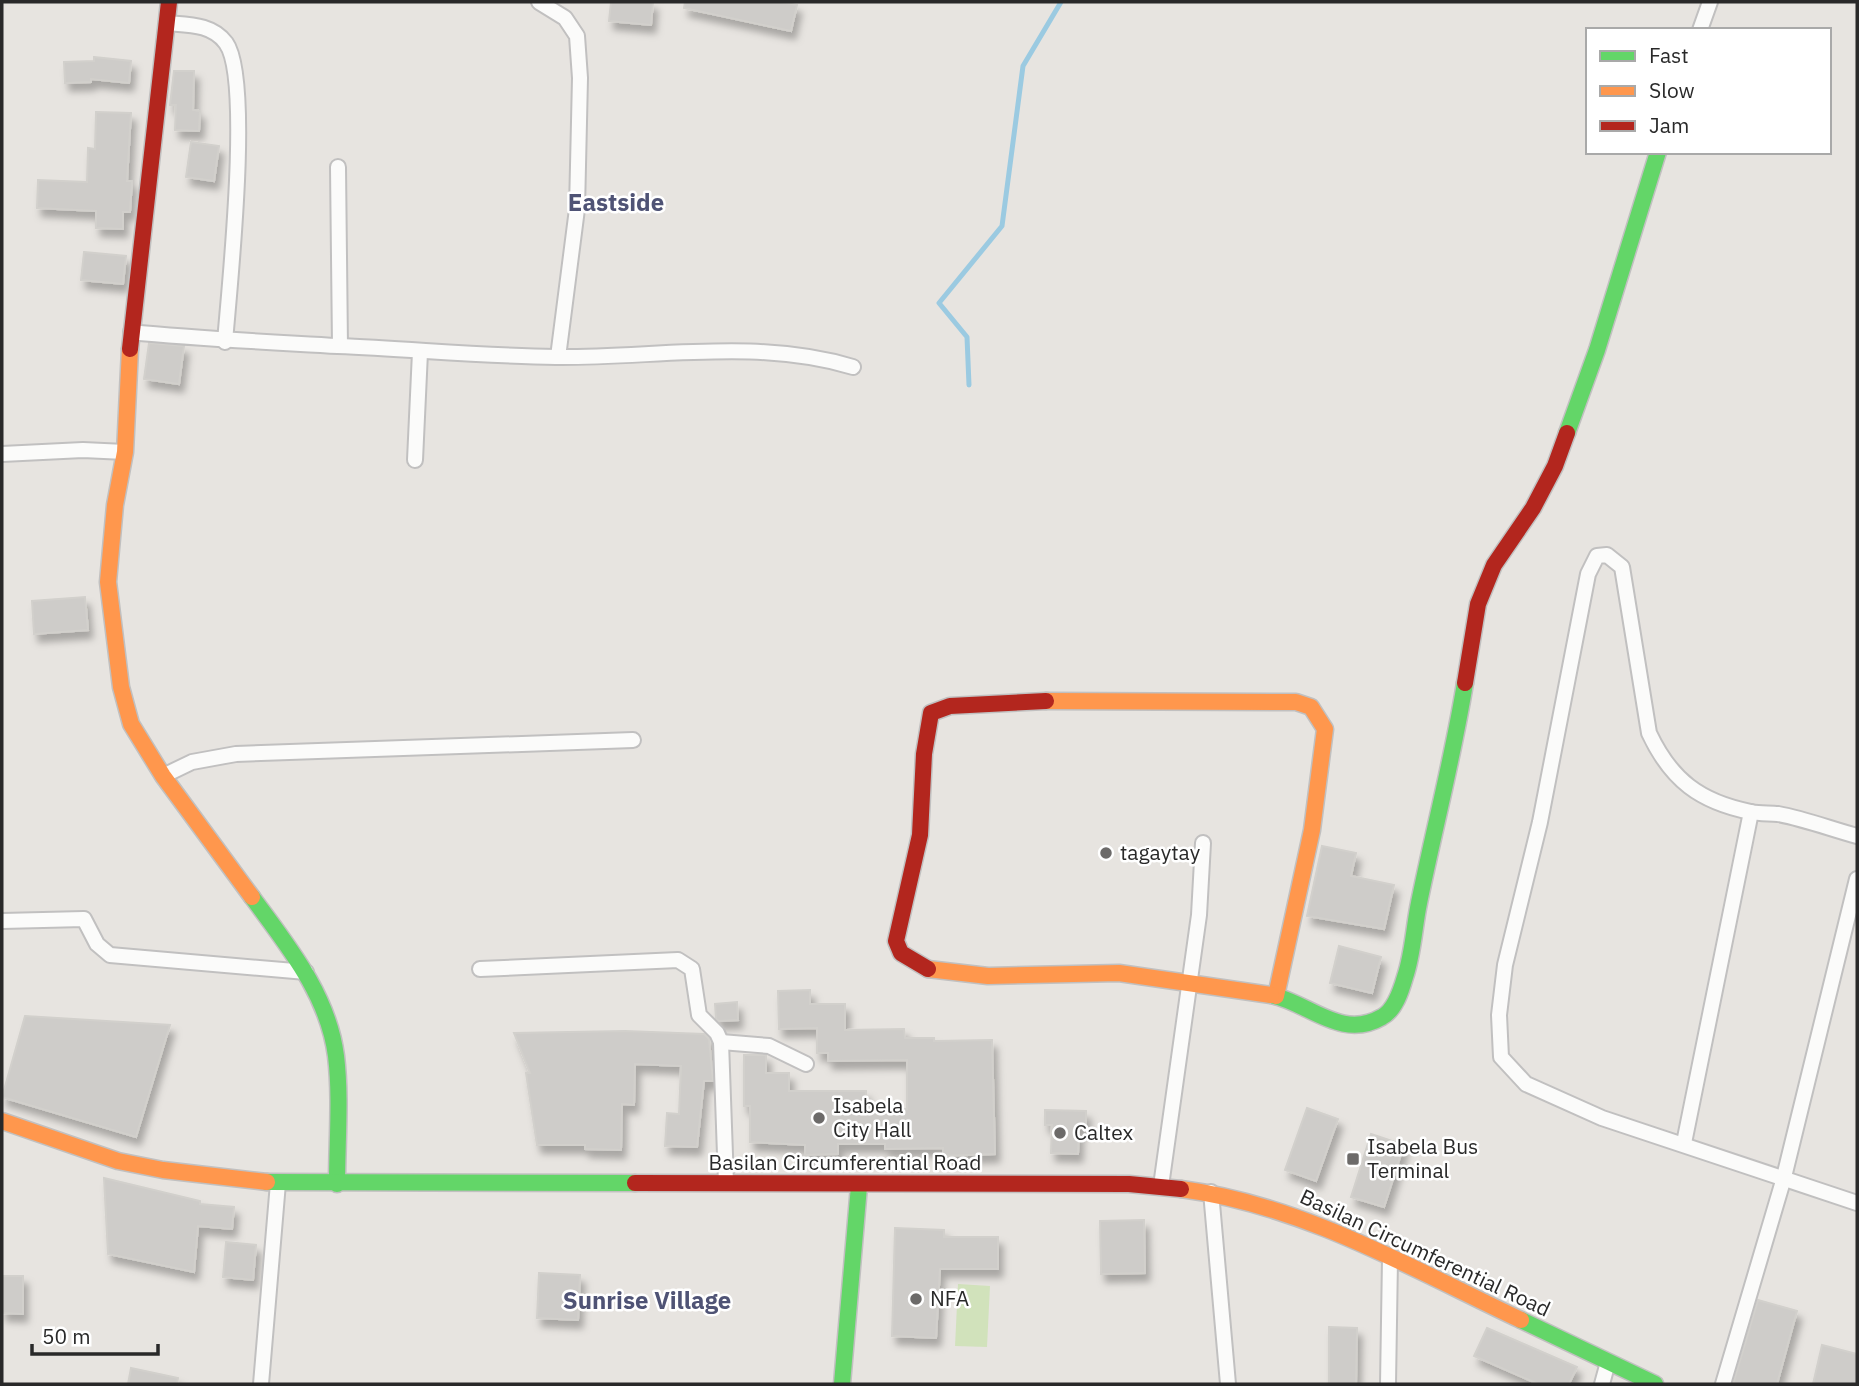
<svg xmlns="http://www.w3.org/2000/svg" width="1859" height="1386" viewBox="0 0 1859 1386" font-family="'IBM Plex Sans',sans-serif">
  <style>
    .pitch { fill: #d1e2bb }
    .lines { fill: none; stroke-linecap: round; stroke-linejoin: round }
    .stream { stroke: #9bcae1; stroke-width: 5 }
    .building { fill: #ceccc9; stroke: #d2d0cc; stroke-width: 2; filter: url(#shadow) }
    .street-casing { stroke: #c1c0c0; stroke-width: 18 }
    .fast-casing { stroke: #c1c0c0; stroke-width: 19 }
    .slow-casing { stroke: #c1c0c0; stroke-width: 19 }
    .jam-casing { stroke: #c1c0c0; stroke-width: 19 }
    .street { stroke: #fbfbfa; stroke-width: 14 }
    .fast { stroke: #63d668; stroke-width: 16 }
    .slow { stroke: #ff974d; stroke-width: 16 }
    .jam { stroke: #b3261e; stroke-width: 16 }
    .poi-dot { fill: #6c6a69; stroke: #fff; stroke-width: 2.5 }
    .labels { text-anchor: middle; stroke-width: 5; stroke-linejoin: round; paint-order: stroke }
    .poi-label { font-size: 21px; fill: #292929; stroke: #fff; text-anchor: start }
    .street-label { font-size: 21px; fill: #292929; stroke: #fff }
    .quarter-label { font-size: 24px; font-weight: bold; fill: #4f5375; stroke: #fff }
  </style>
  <defs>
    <filter id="shadow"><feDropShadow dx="4.5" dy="8" stdDeviation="3.5" flood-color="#0004"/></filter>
  </defs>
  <rect width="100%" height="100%" fill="#e7e4e0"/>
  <!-- pitch -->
  <path class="pitch" d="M958,1284l32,2 -3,61 -32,-1z"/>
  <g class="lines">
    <!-- stream -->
    <path class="stream" d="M969,385l-2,-48 -28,-34 63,-77 21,-160 38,-64"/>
  </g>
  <!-- building -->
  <g class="building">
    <path d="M611,2h42l-2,23 -42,-4z"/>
    <path d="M685,2h96l16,3 -6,26 -107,-23z"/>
    <path d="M94,57l37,4 -2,22 -38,-4v3l-26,1 -1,-21 30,-1z"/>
    <path d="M174,71h20l-1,39 7,1 -1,20 -24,-1 1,-25h-6z"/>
    <path d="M96,112l35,1 -4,68h5l-2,31h-7v17l-27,-1v-17l-59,-3 1,-28 49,2 1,-34 7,1z"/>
    <path d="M191,142l28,4 -5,35 -28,-4z"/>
    <path d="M84,252l42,4 -3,28 -42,-4z"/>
    <path d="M149,343l35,3 -5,38 -35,-5z"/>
    <path d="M85,597l3,33 -54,4 -2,-33z"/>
    <path d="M1322,846l34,7 -5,23 43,9 -10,44 -77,-13z"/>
    <path d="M1339,946l42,11 -9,36 -42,-10z"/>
    <path d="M810,990v14h35v26l59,-1 1,9h29v3l58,-1 3,114 -52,2v-8l-58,1v-5h-47v10l-33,1v-10l-55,-3v-36h-6v-51h22v18h23v18h77v18h41v-49l-79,1v-8h-11v-25l-38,1 -1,-38z"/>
    <path d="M737,1002l1,18 -19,1 -3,-2 -1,-15z"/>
    <path d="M25,1016l145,9 -34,112 -134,-40z"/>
    <path d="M625,1031l79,3 5,5 4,42h-9l-7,66 -32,-1 2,-33 12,1 2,-48 -46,-2 -1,41 -12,-1 -1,46 -36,-1v-4h-48l-11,-72h4l-16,-40z"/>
    <path d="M1307,1108l31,11 -22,62 -31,-11z"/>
    <path d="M1045,1110l41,1v15h-7l-1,28 -27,-1 1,-28h-7z"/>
    <path d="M1371,1134l33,11 -20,62 -33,-10z"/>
    <path d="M104,1178l96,23v3l34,3 -2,22 -34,-3 -4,46 -86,-18z"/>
    <path d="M1144,1220l1,53 -44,1 -1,-53z"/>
    <path d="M895,1228l49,2v7h54v32h-58l-4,69 -44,-2z"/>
    <path d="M226,1242l30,3 -3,35 -30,-3z"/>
    <path d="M539,1273l41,2 -2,45 -41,-2z"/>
    <path d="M2,1276h21v38l-21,-1z"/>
    <path d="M1758,1300l39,11 -20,73h-44z"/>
    <path d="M1329,1327l28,1 -1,56h-27z"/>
    <path d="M1487,1328l90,39 -8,17h-31l-64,-28z"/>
    <path d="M1822,1345l35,9v30h-44z"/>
    <path d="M131,1368l47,10 -1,6h-49z"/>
  </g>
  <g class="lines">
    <defs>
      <g id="street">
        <path d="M539,2l26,16 12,18 3,42 -3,131 -19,148"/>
        <path d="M167,23c22,2 45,1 59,20 26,36 3,247 -1,299"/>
        <path d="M1700,30l10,-28"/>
        <path d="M338,167l2,179"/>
        <path d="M131,332c69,7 138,10 207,14 73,3 145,10 218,11 98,1 201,-19 297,10"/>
        <path d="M2,454l81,-4 42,2"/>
        <path d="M415,460l5,-108"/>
        <path d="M163,776l29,-14 44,-8 397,-14"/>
        <path d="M1857,836c-26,-7 -52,-17 -79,-22 -8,-1 -18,0 -27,-2 -51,-10 -80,-32 -102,-79l-27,-166 -15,-12 -10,1 -9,18 -48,248 -35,143 -6,50 2,42 25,27 76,34 255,85"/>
        <path d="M2,921l82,-2 13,25 13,11 196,17"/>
        <path d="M480,969l198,-9 14,9 7,46 18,18 4,9 5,141"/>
        <path d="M721,1042l48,4 37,18"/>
        <path d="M1684,1143l67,-331"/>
        <path d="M1161,1186l38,-271 4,-72"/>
        <path d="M1211,1192l17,192"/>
        <path d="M261,1384l17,-201"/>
        <path d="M1388,1384l2,-125"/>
        <path d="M1602,1384l6,-22"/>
        <path d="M1723,1384l60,-203 74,-302"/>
      </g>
      <g id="fast">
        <path d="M1567,433l30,-83 61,-198"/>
        <path d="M252,897c35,48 76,97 84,159 5,41 1,86 1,128"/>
        <path d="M1271,995c37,7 70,46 111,22 13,-7 19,-26 23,-40 8,-23 9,-50 14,-74 15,-74 34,-145 46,-220"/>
        <path d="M267,1182l368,1"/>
        <path d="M1521,1320l134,64"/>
        <path d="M842,1384l17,-198"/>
      </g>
      <g id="slow">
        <path d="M130,349l-5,103 -10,53 -7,77 13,105 10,37 32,52 89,121"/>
        <path d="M1046,701l250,1 15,5 14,22 -13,101 -36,166"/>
        <path d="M928,969l60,7 131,-3 152,22"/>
        <path d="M2,1121l116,40 45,9 104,12"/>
        <path d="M1181,1189c122,16 230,79 340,131"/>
      </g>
      <g id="jam">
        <path d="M130,349l39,-347"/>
        <path d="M1465,683l13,-79 16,-39 39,-57 22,-42 12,-33"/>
        <path d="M928,969l-27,-16 -5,-12 24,-106 4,-81 7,-41 19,-7 96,-5"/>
        <path d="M635,1183l494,1 52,5"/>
      </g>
    </defs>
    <!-- street casing -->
    <use href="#street" class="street-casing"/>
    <!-- fast casing -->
    <use href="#fast" class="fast-casing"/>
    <!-- slow casing -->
    <use href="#slow" class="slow-casing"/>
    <!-- jam casing -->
    <use href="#jam" class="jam-casing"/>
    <!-- street -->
    <use href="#street" class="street"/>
    <!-- fast -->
    <use href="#fast" class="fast"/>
    <!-- slow -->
    <use href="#slow" class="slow"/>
    <!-- jam -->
    <use href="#jam" class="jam"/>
  </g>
  <!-- markers -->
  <g class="poi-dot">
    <circle cx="1106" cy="853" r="7"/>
    <circle cx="819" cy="1118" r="7"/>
    <circle cx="1060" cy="1133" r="7"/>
    <rect x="1346" y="1152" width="14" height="14" rx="3.5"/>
    <circle cx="916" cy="1299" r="7"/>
  </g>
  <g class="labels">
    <!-- poi labels -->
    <g class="poi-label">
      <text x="1120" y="860">tagaytay</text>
      <text x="833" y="1113">Isabela<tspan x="833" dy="24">City Hall</tspan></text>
      <text x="1074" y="1140">Caltex</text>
      <text x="1367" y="1154">Isabela Bus<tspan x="1367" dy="24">Terminal</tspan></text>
      <text x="930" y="1306">NFA</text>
    </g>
    <!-- street labels -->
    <g class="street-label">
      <text x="845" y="1170">Basilan Circumferential Road</text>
      <text transform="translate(1425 1253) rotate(25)" y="7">Basilan Circumferential Road</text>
    </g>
    <!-- quarter labels -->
    <g class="quarter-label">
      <text x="616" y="211">Eastside</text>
      <text x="647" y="1309">Sunrise Village</text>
    </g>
  </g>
  <!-- border -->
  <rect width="1859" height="1386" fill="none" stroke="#292929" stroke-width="7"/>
  <!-- legend -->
  <rect x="1586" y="28" width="245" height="126" fill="#ffffff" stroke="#a9a9a9" stroke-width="2"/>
  <rect x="1600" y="51" width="35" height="10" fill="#63d668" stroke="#a9a9a9" stroke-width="2"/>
  <text x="1649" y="63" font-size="21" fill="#292929">Fast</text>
  <rect x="1600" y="86" width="35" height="10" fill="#ff974d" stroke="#a9a9a9" stroke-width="2"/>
  <text x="1649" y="98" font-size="21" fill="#292929">Slow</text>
  <rect x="1600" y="121" width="35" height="10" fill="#b3261e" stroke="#a9a9a9" stroke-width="2"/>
  <text x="1649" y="133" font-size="21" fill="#292929">Jam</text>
  <!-- scale -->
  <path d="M32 1344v10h126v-10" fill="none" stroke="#292929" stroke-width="3.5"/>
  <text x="42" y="1344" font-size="21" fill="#292929" stroke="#ffffff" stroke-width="5" paint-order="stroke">50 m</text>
</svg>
